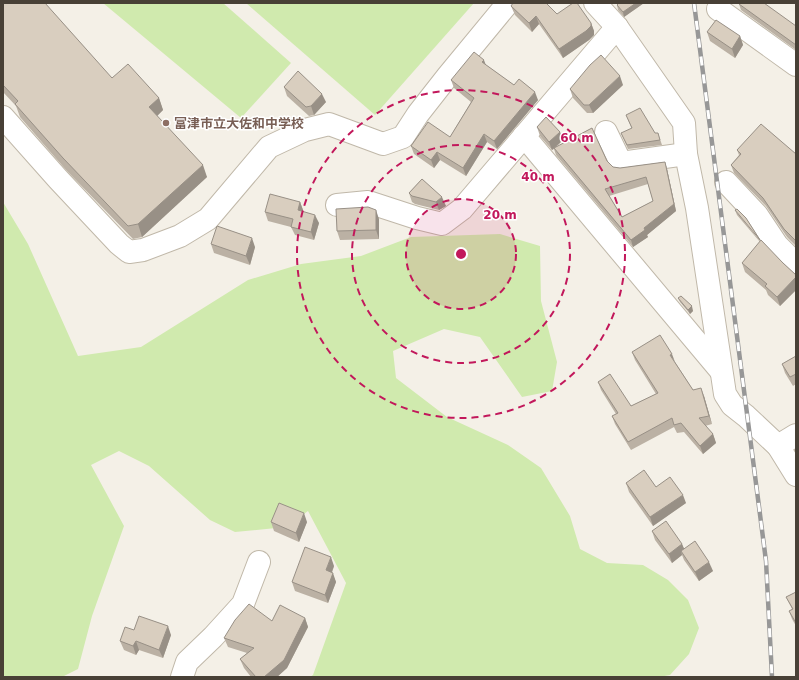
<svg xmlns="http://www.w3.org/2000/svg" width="799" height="680" viewBox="0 0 799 680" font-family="'DejaVu Sans','Noto Sans JP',sans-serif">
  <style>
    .green { fill: #d0eaae }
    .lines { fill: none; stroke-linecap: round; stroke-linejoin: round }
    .minor-casing { stroke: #c0b8a9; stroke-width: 24 }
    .minor { stroke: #fff; stroke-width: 22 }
    .rail-casing { stroke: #979797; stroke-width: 4.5 }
    .rail { stroke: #fff; stroke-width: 3; stroke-dasharray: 9; stroke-linecap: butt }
    .wall { fill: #bbb1a4; fill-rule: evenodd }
    .shaded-wall { fill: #989086 }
    .building { fill: #d9cebf; stroke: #989086; fill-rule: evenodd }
    .ring { fill: none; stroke: #c2185b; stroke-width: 2; stroke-dasharray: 7 5 }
    .education-dot { fill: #8d6e63; stroke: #fff; stroke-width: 1.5 }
    .labels { text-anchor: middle; stroke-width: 3; stroke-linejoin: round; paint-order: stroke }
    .education-label { font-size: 13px; font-weight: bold; fill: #785e54; stroke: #fff; text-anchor: start }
    .centre { fill: #c2185b; stroke: #fff; stroke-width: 2 }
    .ring-label { font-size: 12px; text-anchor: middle; font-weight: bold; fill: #c2185b; stroke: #fff; stroke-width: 3; stroke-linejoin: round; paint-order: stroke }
  </style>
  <rect width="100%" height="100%" fill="#f4f0e7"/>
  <!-- green -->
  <g class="green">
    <path d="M103,3h120l68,60 -50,55z"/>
    <path d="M246,3h228l-99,112z"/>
    <path d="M3,202l25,42 50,112 63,-9 107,-67 53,-16 60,-8 50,-19 89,-3 40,12 1,55 16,61 -5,29 -30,6 -42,-60 -36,-8 -51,22 3,27 51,39 61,28 33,23 29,48 10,33 27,14 36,2 25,15 20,20 11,28 -10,26 -19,21 -11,2h-349l3,-2 33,-92 -38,-72 -22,16 -51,5 -25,-12 -61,-54 -30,-15 -28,14 33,61 -32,90 -14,53 -16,8h-59z"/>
  </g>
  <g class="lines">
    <defs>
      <g id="minor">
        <path d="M595,3l22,24 67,96 2,31 11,54 28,186 7,11 14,11 32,30 18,29"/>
        <path d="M718,9l78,56"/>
        <path d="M3,117l55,62 61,65 10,8 14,-2 37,-14 28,-17 61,-72 36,-17 24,-6 54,20 20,-7 15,-23 29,-37 61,-74"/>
        <path d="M606,132l15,31 65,-9"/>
        <path d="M524,136l197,235"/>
        <path d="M726,182l31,33 20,30 18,18 1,-1"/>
        <path d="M337,205l31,-3 49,16 25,6 20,-15 155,-182"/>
        <path d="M778,446l18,-11"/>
        <path d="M182,677l5,-15 26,-25 30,-33 16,-42"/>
      </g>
    </defs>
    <!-- minor casing -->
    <use href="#minor" class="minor-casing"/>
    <!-- minor -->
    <use href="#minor" class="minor"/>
    <defs>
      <path id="rail" d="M694,3l72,558 6,116"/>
    </defs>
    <!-- rail casing -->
    <use href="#rail" class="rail-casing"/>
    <!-- rail -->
    <use href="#rail" class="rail"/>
  </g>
  <!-- wall -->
  <g class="wall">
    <path d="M3,3l109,75 47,20 4,12 -6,6 50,61 -65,60 -9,2 -66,-68 -47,-54 -4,-11 -13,-14z"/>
    <path d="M619,3h25l-20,14 -6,-7 -1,-5z"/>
    <path d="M739,4l57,22v24l-55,-40z"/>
    <path d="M511,6l46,8 34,9 3,8v4l-5,5 -26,18 -24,-34 -7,8 -17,-17z"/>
    <path d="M707,32l33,4 3,9 -8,13 -25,-17z"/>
    <path d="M486,65l28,20 24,15 -41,49 -10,-7 -21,34 -26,-16 -6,8 -20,-14 -3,-8 39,-9 21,-35 -17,-14 -3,-8z"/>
    <path d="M623,85l-30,28h-6l-14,-15 -3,-9z"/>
    <path d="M284,87l42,15 -12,13 -5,1 -22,-20z"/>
    <path d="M626,115l29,18h3l4,12 -34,4 -7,-16 11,-4z"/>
    <path d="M537,127l23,5 3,8 -6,6 50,15 6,6 7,1 45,-6 2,7 9,42 -29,24 1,2 -15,10 -77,-92 -2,-6 -2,1 -12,-14zM648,184l5,17 -31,16 -13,-21z"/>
    <path d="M737,150l59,4v92l-9,-9 -21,-31 -32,-33 -3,-8 8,-10z"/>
    <path d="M422,179l24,27 -7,4 -24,-6 -3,-2 -3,-9z"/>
    <path d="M300,202l3,8v1l16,12 -5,17 -19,-5 -4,-8 -23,-6 -3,-9z"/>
    <path d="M735,210l25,31 36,34v15l-16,16 -12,-11 -2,-5 -21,-18 -3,-9 18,-21 -23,-27z"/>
    <path d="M379,219v20l-39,1 -3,-9z"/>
    <path d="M211,244l44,3 -5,18 -36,-12z"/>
    <path d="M678,298l15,13 -3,3 -10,-12z"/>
    <path d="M632,352l43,10 18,28 11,6 8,28 -7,2 8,8 3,9 -13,11 -19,-22 -7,1 -3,-6 -43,23 -16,-26 -3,-8 4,-2 -15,-24 -3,-8 33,24 25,-12 -21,-34z"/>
    <path d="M796,356v28l-3,2 -8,-13 -3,-9z"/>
    <path d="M626,483l30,4 30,16 -33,23 -24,-34z"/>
    <path d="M271,522h36l-8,20 -25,-11z"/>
    <path d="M652,531l30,13 2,5 29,22 -14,10 -15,-21 -2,-5 -10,8 -17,-23z"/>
    <path d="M334,566l-2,7 4,9 -8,21 -33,-12 -3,-9z"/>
    <path d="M796,592v34l-4,-7 -3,-8 3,-2 -6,-12z"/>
    <path d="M305,618l3,9 -21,41 -10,9h-26l-7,-9 -4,-9 7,-6 -19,-6 -4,-9 48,-17z"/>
    <path d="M134,630l37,5 -8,23 -24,-8 -3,5 -12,-5 -4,-9z"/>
  </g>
  <!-- shaded-wall -->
  <g class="shaded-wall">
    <path d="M636,3h8l-20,14 -1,-5z"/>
    <path d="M536,16l3,8 -7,8 -3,-9z"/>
    <path d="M591,23l3,8v4l-5,5 -26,18 -4,-9z"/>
    <path d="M740,36l3,9 -8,13 -3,-9z"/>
    <path d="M484,60l3,8 -5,-6z"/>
    <path d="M620,76l3,9 -30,28 -4,-8z"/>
    <path d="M535,92l3,8 -41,49 -3,-8z"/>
    <path d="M322,94l4,8 -12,13 -3,-9z"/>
    <path d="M159,98l4,12 -9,9 -5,-12z"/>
    <path d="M560,132l3,8 -11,10 -3,-8z"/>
    <path d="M484,134l3,8 -21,34 -3,-8z"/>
    <path d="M437,152l3,8 -6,8 -3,-8z"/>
    <path d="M665,162l2,7 9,42 -29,24 1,2 -15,10 -2,-7 13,-12 30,-24z"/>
    <path d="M203,165l4,12 -65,60 -4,-13z"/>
    <path d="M442,197l4,9 -7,4 -3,-8z"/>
    <path d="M300,202l3,8 -2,9 -3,-9z"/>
    <path d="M376,210l3,9v20l-3,-9z"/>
    <path d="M315,215l4,8 -5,17 -3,-8z"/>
    <path d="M252,238l3,9 -5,18 -4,-9z"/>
    <path d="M796,277v13l-16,16 -3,-9z"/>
    <path d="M692,306l1,5 -3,3 -2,-4z"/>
    <path d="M672,354l3,8 -5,-7z"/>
    <path d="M701,388l3,8 8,28 -3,-8z"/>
    <path d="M713,434l3,9 -13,11 -3,-8z"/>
    <path d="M683,495l3,8 -33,23 -3,-9z"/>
    <path d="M304,513l3,9 -8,20 -3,-9z"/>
    <path d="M682,544l4,9 -5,-2 1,4 -10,8 -3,-9z"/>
    <path d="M331,557l3,9 -5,13 -3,-9z"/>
    <path d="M709,562l4,9 -14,10 -4,-9z"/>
    <path d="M333,573l3,9 -8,21 -3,-8z"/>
    <path d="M305,618l3,9 -21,41 -10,9h-13z"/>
    <path d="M168,626l3,9 -8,23 -4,-8z"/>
    <path d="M136,641l3,9 -3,5 -3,-9z"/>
  </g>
  <!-- building -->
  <g class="building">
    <path d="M3,3h42l67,75 16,-14 31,34 -10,9 54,58 -65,59 -10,2 -65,-68 -48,-54 3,-3 -15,-16z"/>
    <path d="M513,3h33l11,11 16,-11h4l14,20v3l-5,5 -27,18 -23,-33 -7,7 -18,-17z"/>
    <path d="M619,3h17l-13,9 -6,-7z"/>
    <path d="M739,3h25l32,23v19l-57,-41z"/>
    <path d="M716,20l24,16 -8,13 -25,-17z"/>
    <path d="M474,52l10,8 -2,2 32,23 5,-6 16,13 -41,49 -10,-7 -21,34 -26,-16 -6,8 -20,-14 17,-24 22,15 24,-39 -23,-18z"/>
    <path d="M601,55l19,21 -31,29h-5l-14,-16 20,-24z"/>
    <path d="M298,71l24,23 -11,12 -5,1 -22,-20z"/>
    <path d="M640,108l15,25h3l2,7 -33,5 -6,-12 11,-5 -6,-13z"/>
    <path d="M546,117l14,15 -11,10 -12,-15z"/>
    <path d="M761,124l35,30v87l-12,-12 -21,-31 -32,-33 10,-11 -4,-4z"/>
    <path d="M592,128l15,33 6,6 7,1 45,-6 9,42 -30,24 1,2 -14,10 -77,-92zM646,177l7,24 -31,16 -17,-28z"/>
    <path d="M422,179l20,18 -6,5 -24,-6 -3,-3z"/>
    <path d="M270,194l30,8 -2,8 17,5 -4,17 -20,-5 2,-8 -28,-7z"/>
    <path d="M368,207l8,3v20l-39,1 -1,-22z"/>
    <path d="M737,209l9,9 14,22 -25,-30z"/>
    <path d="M217,226l35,12 -6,18 -35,-12z"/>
    <path d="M761,240l22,23 13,12v2l-19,20 -12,-11 2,-2 -25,-21z"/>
    <path d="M681,296l11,10 -4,4 -10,-12z"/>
    <path d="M660,335l12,19 -2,1 23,35 8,-2 8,28 -10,2 14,16 -13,12 -19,-23 -7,2 -2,-7 -44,24 -16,-26 6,-3 -20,-31 12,-8 21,32 27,-13 -26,-41z"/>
    <path d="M796,356v18l-6,3 -8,-13z"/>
    <path d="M644,470l12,17 14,-10 13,18 -33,22 -24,-34z"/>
    <path d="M279,503l25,10 -8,20 -25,-11z"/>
    <path d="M666,521l16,23 -13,10 -17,-23z"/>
    <path d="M695,541l14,21 -14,10 -14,-21z"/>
    <path d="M305,547l26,10 -5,13 7,3 -8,22 -33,-13z"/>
    <path d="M796,592v31l-7,-12 4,-2 -7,-12z"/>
    <path d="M249,604l23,17 8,-16 25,13 -21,42 -20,17h-8l-16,-18 14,-11 -30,-10 11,-18z"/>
    <path d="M139,616l29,10 -9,24 -23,-9 -3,5 -13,-5 5,-14 9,3z"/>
  </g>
  <!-- distance rings -->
  <circle cx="461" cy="254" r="55" fill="#c2185b" fill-opacity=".12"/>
  <g class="ring">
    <circle cx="461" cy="254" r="55"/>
    <circle cx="461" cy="254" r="109"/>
    <circle cx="461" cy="254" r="164"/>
  </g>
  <!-- markers -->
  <circle class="education-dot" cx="166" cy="123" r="4"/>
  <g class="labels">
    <!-- education labels -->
    <g class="education-label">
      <text x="174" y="128">富津市立大佐和中学校</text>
    </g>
  </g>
  <circle cx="461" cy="254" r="6" class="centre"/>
  <g class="ring-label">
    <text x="577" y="142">60 m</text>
    <text x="538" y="181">40 m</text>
    <text x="500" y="219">20 m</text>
  </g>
  <!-- border -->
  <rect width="799" height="680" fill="none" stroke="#484036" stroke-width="8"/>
</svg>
